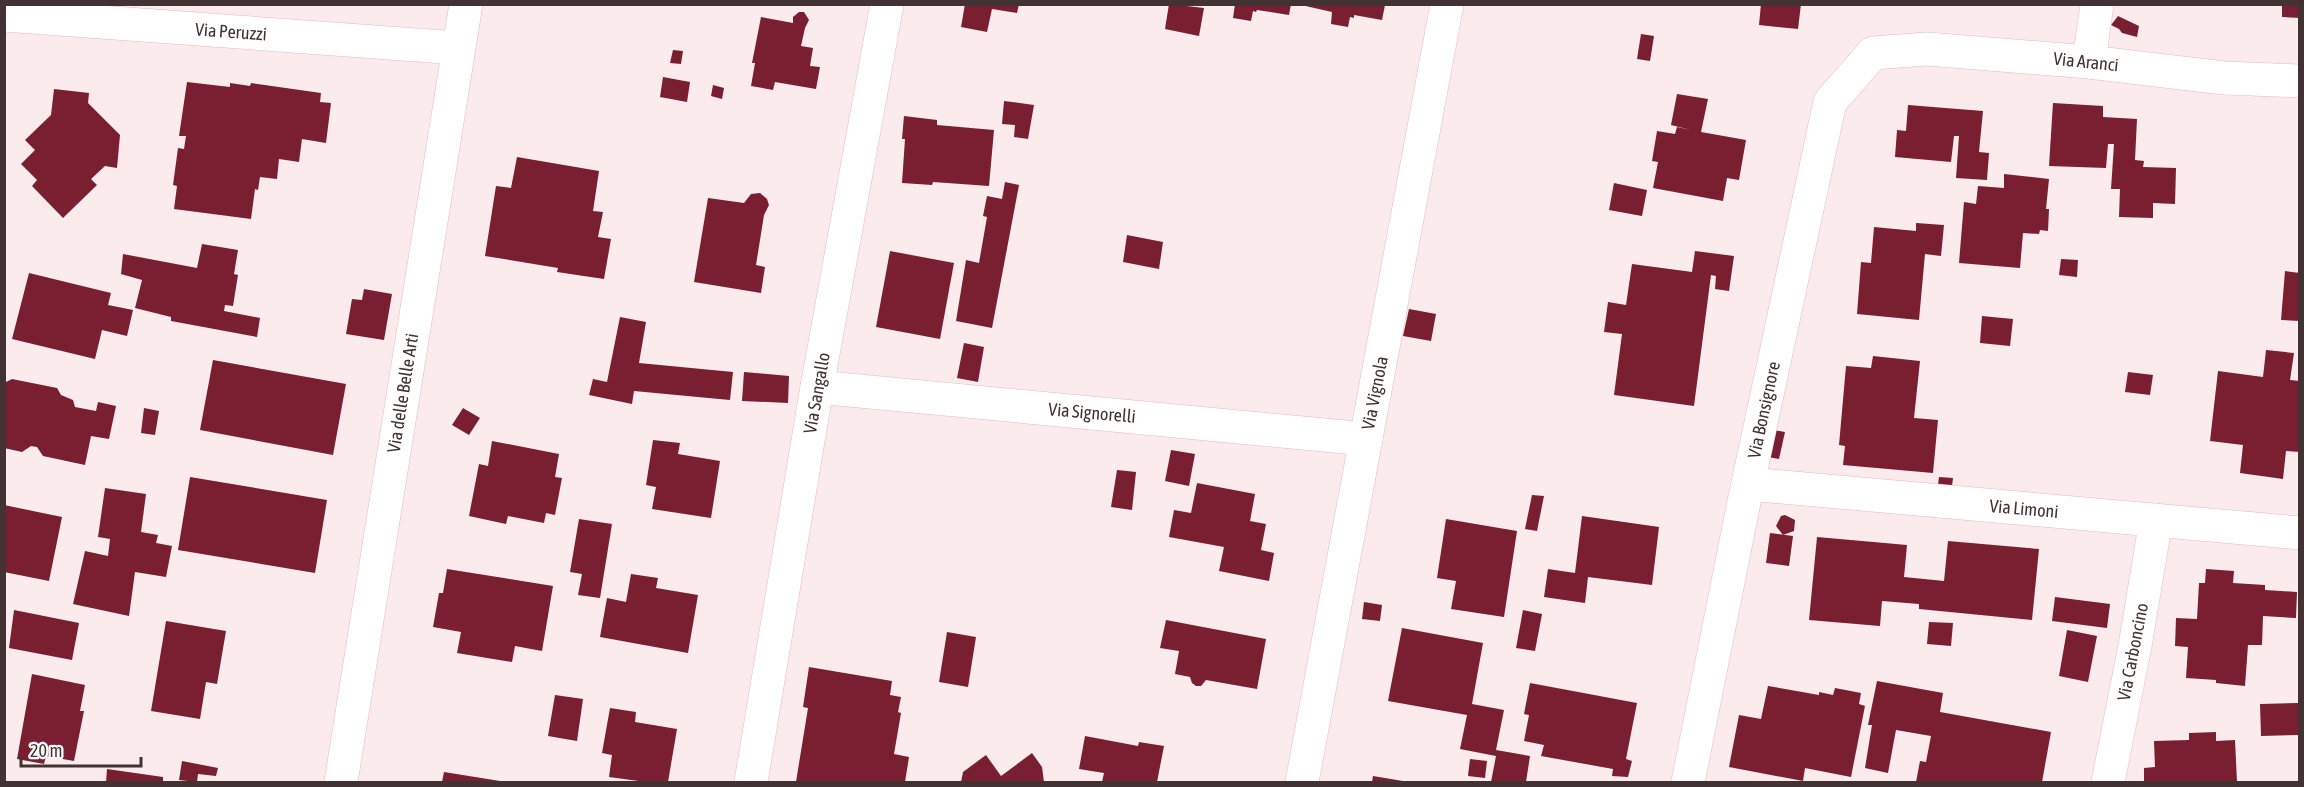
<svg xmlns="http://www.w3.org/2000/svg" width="2304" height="787" viewBox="0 0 2304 787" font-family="'Asap Condensed',sans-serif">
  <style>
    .building { fill: #791f31 }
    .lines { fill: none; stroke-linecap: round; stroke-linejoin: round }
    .street-casing { stroke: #e3bbbe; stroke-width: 34 }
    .street { stroke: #fff; stroke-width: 33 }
    .labels { text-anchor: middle; stroke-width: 6; stroke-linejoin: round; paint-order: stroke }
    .street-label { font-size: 18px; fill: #423233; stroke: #fff }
  </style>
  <rect width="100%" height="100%" fill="#fcebec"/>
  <!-- building -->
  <g class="building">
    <path d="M965,4h54l-2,9 -25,-4 -5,23 -26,-5z"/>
    <path d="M1169,4l35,4 -5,28 -34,-7z"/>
    <path d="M1235,4h56l-2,11 -32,-5 -1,2 -3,-1 -2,10 -18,-3z"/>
    <path d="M1761,4h40l-3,25 -39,-4z"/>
    <path d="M2282,4h18v14l-18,-1z"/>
    <path d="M1301,5h84l-3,15 -28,-5v3l-4,-1 -2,10 -17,-3 1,-12z"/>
    <path d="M799,12h5l5,8 -4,8 -4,18 12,2 -3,18 10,1 -4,22 -41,-7 -2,8 -22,-4 4,-23h-3l9,-46 32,6v-6z"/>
    <path d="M2118,16l21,10 -2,11 -15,-4 -3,-4 -8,-4z"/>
    <path d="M1641,34l13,2 -4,25 -13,-2z"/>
    <path d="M673,50l10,1 -2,13 -11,-1z"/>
    <path d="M663,77l27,5 -3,20 -27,-5z"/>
    <path d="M187,82l43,5v-4l20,3 1,-3 70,10 -1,9 11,1 -5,40 -24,-4 -3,23 -20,-3 -2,20 -17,-2 -2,13 -3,-1 -4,30 -77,-10 3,-23 -4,-1 5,-37 6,1 2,-13h-7z"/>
    <path d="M713,85l11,3 -2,11 -11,-3z"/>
    <path d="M54,89l35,4 -1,10 32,32 -3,33 -12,-2 -14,13 6,6 -34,33 -31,-32 5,-6 -16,-16 14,-14 -10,-10 26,-25z"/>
    <path d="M1677,94l31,5 -7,33 45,8 -7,40 -12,-2 -4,23 -70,-13 5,-26 -6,-1 5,-30 18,3 2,-7 14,3 -20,-5z"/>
    <path d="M1004,101l30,4 -6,34 -14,-2 1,-12 -13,-1z"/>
    <path d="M2053,103l50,3v11l34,2 -2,41 9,1 -1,6 33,1 -1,36 -22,-1v15l-34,-1 1,-28h-9l3,-45h-6l-2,24 -57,-2z"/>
    <path d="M1908,105l75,6 -4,41 10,1 -2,27 -31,-2 3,-42h-5l-3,26 -56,-5 2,-27 9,1z"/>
    <path d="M904,116l33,4v5l57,5 -5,56 -56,-4 -1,3 -30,-2 3,-44h-3z"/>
    <path d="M517,157l82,14 -6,40 10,1 -5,25 13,2 -7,40 -47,-7 1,-4 -73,-12 11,-70 15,2z"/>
    <path d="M2004,174l45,5 -3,30h3l-1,22 -8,-1 -1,4 -16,-1 -3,35 -61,-5 5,-61 12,2 2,-18 26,2z"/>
    <path d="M1005,182l14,3 -27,143 -36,-7 10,-61 13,3 8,-46 -4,-1 4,-20 15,3z"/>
    <path d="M1614,183l33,7 -5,26 -33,-6z"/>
    <path d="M760,193l7,6 2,6 -5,10 -8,50 9,2 -4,26 -67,-11 14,-84 36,5 7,-9z"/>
    <path d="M1916,223l28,2 -3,31 -16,-2 -6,66 -62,-6 4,-52 10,1 3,-36 42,4z"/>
    <path d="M1127,235l36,7 -4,27 -36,-7z"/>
    <path d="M202,244l36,6 -4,24 4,1 -5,31 -8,-1 -1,6 36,7 -3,19 -86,-16v-4l-36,-9 7,-28 -21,-6 2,-20 74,14z"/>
    <path d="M890,251l64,12 -14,76 -64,-12z"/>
    <path d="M1695,251l39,5 -5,35 -14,-2 1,-13 -5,-1 -17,131 -80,-11 8,-61 -18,-2 4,-30 18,3 6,-41 60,8z"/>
    <path d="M2061,259l17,1 -1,17 -18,-2z"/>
    <path d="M2285,271l15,2v48l-19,-1z"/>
    <path d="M29,273l82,20 -3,12 25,5 -6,26 -25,-6 -7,29 -83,-20z"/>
    <path d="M364,289l28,5 -8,46 -38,-6 6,-35 10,1z"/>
    <path d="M1409,309l27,5 -5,27 -28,-5z"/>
    <path d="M1982,316l31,3 -3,27 -30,-3z"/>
    <path d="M620,317l26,5 -7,41 94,9 -3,28 -96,-9 -2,13 -43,-9 4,-16 14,3z"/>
    <path d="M964,343l20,4 -6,35 -21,-4z"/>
    <path d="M2266,350l28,3 -4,27 10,1v71l-14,-1 -3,28 -43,-6 3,-28 -33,-4 8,-70 45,6z"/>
    <path d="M1873,356l47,5 -6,57 24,2 -5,53 -90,-8 2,-19 -6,-1 7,-79 25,2z"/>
    <path d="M213,360l133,24 -13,71 -133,-25z"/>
    <path d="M744,372l45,4 -1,27 -46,-2z"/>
    <path d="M2128,372l25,3 -3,20 -25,-3z"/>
    <path d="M12,379l45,9 4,7 12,5 2,7 21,4 2,-9 18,4 -7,33 -18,-3 -6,29 -42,-9 -6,-9 -6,-1 -9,6 -18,-4v-65z"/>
    <path d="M144,408l15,3 -4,24 -14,-2z"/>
    <path d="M463,408l17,10 -11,17 -17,-10z"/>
    <path d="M1773,430l12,2 -6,27 -11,-2z"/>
    <path d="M653,440l27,3 -2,11 42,7 -9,57 -59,-9 4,-22 -10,-2z"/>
    <path d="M492,441l67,13 -4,23 7,1 -7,37 -9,-2 -2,10 -36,-7 -2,8 -37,-8 10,-52 9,2z"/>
    <path d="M1171,450l24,4 -6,32 -24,-5z"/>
    <path d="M1117,470l19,2 -4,38 -21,-3z"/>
    <path d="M190,477l137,23 -12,73 -137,-23z"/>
    <path d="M1939,477l14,1 -2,16 -14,-1z"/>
    <path d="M1197,483l58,11 -5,27 16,3 -5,26 13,3 -5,28 -50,-10 5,-24 -55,-10 5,-27 17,3z"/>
    <path d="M105,488l41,6 -5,38 17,3 -2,8 16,3 -6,31 -31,-5 -6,44 -56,-12 12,-53 23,5 2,-17 -12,-2z"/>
    <path d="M1532,495l12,1 -7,35 -12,-2z"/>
    <path d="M4,505l58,12 -13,64 -45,-9z"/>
    <path d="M1785,515l10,5 -1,11 -11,4 -7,-9 5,-10z"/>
    <path d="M1582,516l77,11 -7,58 -64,-8 -3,26 -41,-6 4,-28 27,4z"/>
    <path d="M579,519l33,5 -12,74 -22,-3 4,-21 -12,-2z"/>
    <path d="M1446,519l71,12 -13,86 -53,-8 5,-28 -19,-3z"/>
    <path d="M1770,533l23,3 -4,30 -23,-3z"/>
    <path d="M1817,537l90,8 -3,32 40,4 4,-40 91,8 -7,71 -113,-11v-5l-37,-3 -2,25 -71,-6z"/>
    <path d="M447,569l106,17 -11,65 -27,-5 -3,16 -55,-9 4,-21 -28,-5 6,-34h4z"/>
    <path d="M2206,569l28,2 -1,12 32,2v5l32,2 -1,26 -33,-2 -1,29h-14l-3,41 -29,-3v-3l-30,-2 2,-31 -13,-1 1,-28 21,1 2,-36h6z"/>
    <path d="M631,574l27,4 -2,10 42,7 -10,58 -88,-16 7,-39 19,4z"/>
    <path d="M2055,597l55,7 -3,24 -55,-7z"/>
    <path d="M1364,602l18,3 -2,16 -18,-2z"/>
    <path d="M14,610l65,13 -7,37 -63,-12z"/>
    <path d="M1523,610l19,4 -7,37 -19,-3z"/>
    <path d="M1166,620l100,19 -9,50 -51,-9 -5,6h-5l-4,-3 -2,-6 -15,-3 4,-23 -19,-3z"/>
    <path d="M166,621l60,10 -9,53 -11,-2 -6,37 -49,-8z"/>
    <path d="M1929,622l24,1 -2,23 -24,-2z"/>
    <path d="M1402,628l81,15 -11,61 32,6 -8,40 34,6 -4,26h-35l5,-26 -36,-7 7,-34 -79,-14z"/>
    <path d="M2067,630l30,6 -9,46 -29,-6z"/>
    <path d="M947,632l29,5 -8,50 -29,-5z"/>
    <path d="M809,667l83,14 -2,14 11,2 -3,15 3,1 -7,41 15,3 -4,25h-109l12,-74 -5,-1z"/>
    <path d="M32,674l53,11 -5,26h4l-10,50 -28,-5 -2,8 -27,-5z"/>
    <path d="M1877,681l66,12 -3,19 111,20 -9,50h-126l4,-21 6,1 5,-26 -35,-6 -8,43 -23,-5 7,-43h-4z"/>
    <path d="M1530,683l107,20 -11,56 6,2 -4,16 -16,-1 1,-7 -72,-13 3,-11 -20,-4 5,-26 -5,-1z"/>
    <path d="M1768,686l51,9v-3l14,3 2,-7 26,5 -2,11 6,2 -14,71 -46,-9 -2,13 -74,-14 10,-52 22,4z"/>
    <path d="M555,695l28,4 -6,42 -29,-5z"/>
    <path d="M2298,703l1,32 -38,1 -1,-32z"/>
    <path d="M610,708l26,4 -1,10 42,7 -9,53h-22l-37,-5 3,-22 -10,-2z"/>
    <path d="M2216,732v9l19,-1 2,42h-93v-14l11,-1 -1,-26 35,-1v-7z"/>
    <path d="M1085,736l53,10 1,-4 25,4 -7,36h-55l2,-9 -25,-4z"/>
    <path d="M1032,753l10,14 2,15h-83l2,-10 23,-17 15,21z"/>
    <path d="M1470,759l17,2 -2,17 -17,-2z"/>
    <path d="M182,761l36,7 -2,8 -18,-2 -1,8 -18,-2z"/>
    <path d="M107,769l56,8v5h-57z"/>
    <path d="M444,772l56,9v1h-58z"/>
    <path d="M1373,776l30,5v1h-31z"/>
  </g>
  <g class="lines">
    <defs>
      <g id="street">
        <path d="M4,15l454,33"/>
        <path d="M2089,62l8,-58"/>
        <path d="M817,387l549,52"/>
        <path d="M1748,484l552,49"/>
        <path d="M341,782l125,-778"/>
        <path d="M751,782l66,-395 70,-383"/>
        <path d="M1302,782l145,-778"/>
        <path d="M1688,782l57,-285 85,-395 43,-49 54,-4 162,13 135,16 76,3"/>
        <path d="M2108,782l27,-136 21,-126"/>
      </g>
    </defs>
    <!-- street casing -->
    <use href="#street" class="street-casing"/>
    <!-- street -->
    <use href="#street" class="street"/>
  </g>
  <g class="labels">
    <!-- street labels -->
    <g class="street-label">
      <text transform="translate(231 32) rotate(4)" y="6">Via Peruzzi</text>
      <text transform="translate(2086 62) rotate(6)" y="6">Via Aranci</text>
      <text transform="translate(403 393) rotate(-81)" y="6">Via delle Belle Arti</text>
      <text transform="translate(817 393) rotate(-80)" y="6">Via Sangallo</text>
      <text transform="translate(1375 393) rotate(-79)" y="6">Via Vignola</text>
      <text transform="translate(1764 410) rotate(-78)" y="6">Via Bonsignore</text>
      <text transform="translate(1092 413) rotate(5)" y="6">Via Signorelli</text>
      <text transform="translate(2024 509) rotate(5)" y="6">Via Limoni</text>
      <text transform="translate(2133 652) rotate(-79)" y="6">Via Carboncino</text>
    </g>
  </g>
  <!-- border -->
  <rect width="2304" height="787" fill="none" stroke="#423233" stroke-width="12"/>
  <!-- scale -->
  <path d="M21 757v9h120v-9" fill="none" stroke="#423233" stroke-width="3"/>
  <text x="30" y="757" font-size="18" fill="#423233" stroke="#ffffff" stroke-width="4.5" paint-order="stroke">20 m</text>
</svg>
